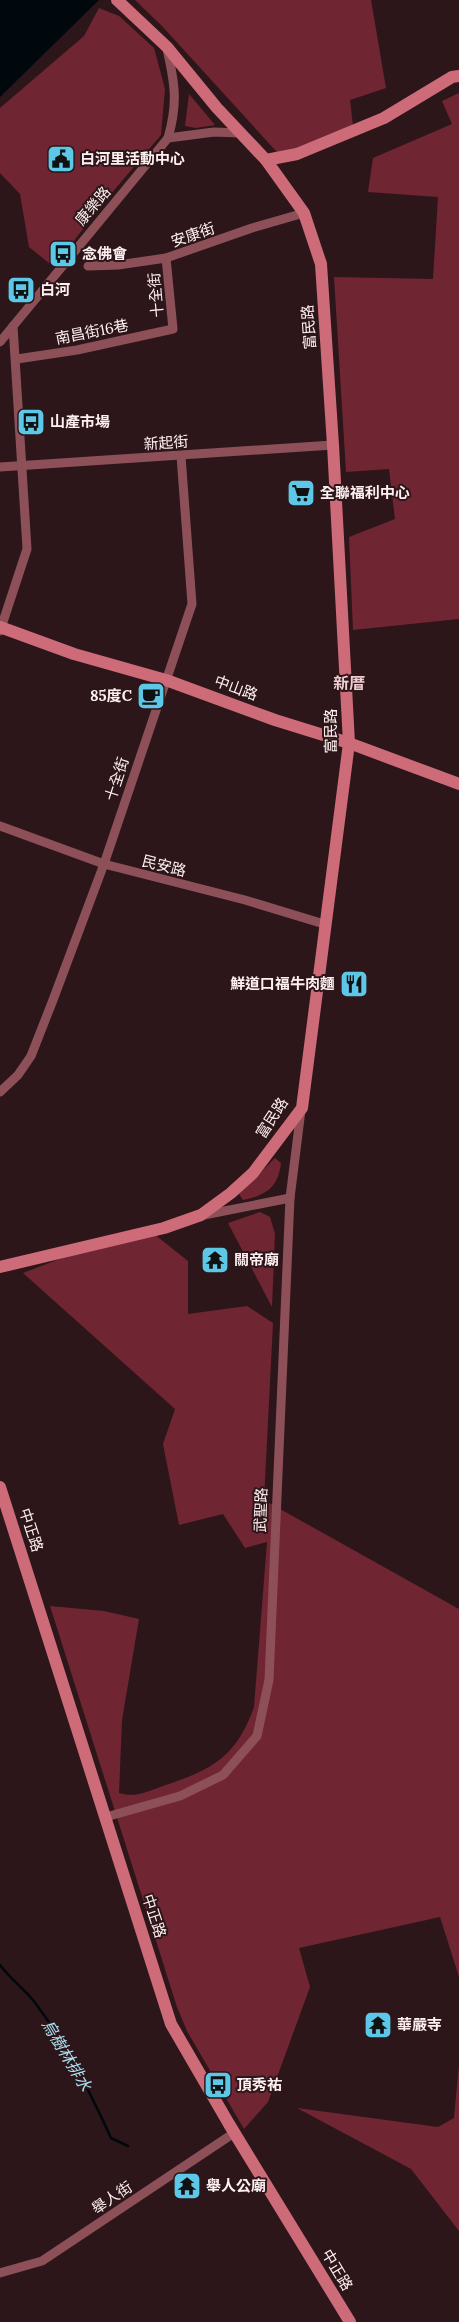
<svg xmlns="http://www.w3.org/2000/svg" width="459" height="2322" viewBox="0 0 459 2322" font-family="Lora,'Noto Sans TC',serif">
  <style>
    .green { fill: #702533 }
    .water { fill: #00080d }
    .lines { fill: none; stroke-linecap: round; stroke-linejoin: round }
    .stream { stroke: #00080d; stroke-width: 2.5 }
    .street { stroke: #8e5058; stroke-width: 9 }
    .secondary { stroke: #cd6b79; stroke-width: 12 }
    .labels { text-anchor: middle; stroke-width: 4; stroke-linejoin: round; paint-order: stroke }
    .poi-label { font-size: 15px; font-weight: bold; fill: #fef0f1; stroke: #2d1619; text-anchor: start }
    .street-label { font-size: 15px; fill: #fef0f1; stroke: #2d1619 }
    .neighbourhood-label { font-size: 16px; font-weight: bold; fill: #f0ced1; stroke: #2d1619 }
    .water-label { font-size: 16px; font-style: italic; fill: #aae1f3; stroke: #2d1619 }
  </style>
  <rect width="100%" height="100%" fill="#2d1619"/>
  <!-- green -->
  <g class="green">
    <path d="M135,0h236l15,88 -36,12 4,34 -68,28 -124,-136z"/>
    <path d="M99,8l20,8 35,32 11,41 -4,46 -63,74 -44,58 -25,-20 -9,-53 -20,-21v-65l84,-72z"/>
    <path d="M459,93v526l-106,11 -4,-93 46,-18 -6,-50 -43,3 -12,-195 99,2 5,-82 -70,-5 5,-34 79,-34 -10,-23z"/>
    <path d="M189,94l26,31 -19,3 -11,-2z"/>
    <path d="M275,1158l6,5c-3,25 -15,32 -38,37l-4,-6z"/>
    <path d="M260,1212l10,5 5,17 -3,73 -44,-84z"/>
    <path d="M154,1234l34,27v53l59,-8 26,17 -9,177 195,109v368l-19,-60 -141,31 11,39 -42,115 -24,27 -57,-98 -10,-24 -127,-401 54,5 35,8 -17,101 -3,73c17,5 27,-1 44,-7 48,-16 73,-28 91,-79l13,-165 -22,6 -22,-34 -44,11 -16,-81 12,-35 -152,-136 76,-29z"/>
    <path d="M459,2064v167l-48,-62 -114,-61 141,19 16,-9z"/>
  </g>
  <!-- water -->
  <path class="water" d="M0,0h99l-99,97z"/>
  <g class="lines">
    <!-- stream -->
    <path class="stream" d="M0,1965c11,15 26,25 36,39 31,41 54,88 75,134l17,8"/>
    <!-- street -->
    <g class="street">
      <path d="M168,138l46,-6 25,1"/>
      <path d="M88,266l30,-1 48,-7 86,-30 52,-15"/>
      <path d="M0,342l168,-204c10,-35 7,-54 -1,-89"/>
      <path d="M17,359l60,-9 96,-21 -7,-71"/>
      <path d="M0,467l333,-22"/>
      <path d="M0,631l27,-82 -14,-223"/>
      <path d="M0,826l104,38 141,36 79,24"/>
      <path d="M0,1092l18,-17 13,-19 22,-56 51,-136 88,-260 -11,-148"/>
      <path d="M204,1215l86,-17"/>
      <path d="M106,1817l74,-21 43,-21 34,-39 12,-56 21,-482 11,-88"/>
      <path d="M0,2273l42,-12 192,-128"/>
    </g>
    <!-- secondary -->
    <g class="secondary">
      <path d="M266,160l31,-6 87,-36 68,-41 7,-1"/>
      <path d="M0,627l74,27 92,26 109,40 74,23 110,41"/>
      <path d="M0,1267l164,-39 37,-13 30,-22 22,-20 49,-65 47,-365 -16,-298 -12,-181 -17,-51 -38,-53 -49,-52 -50,-61 -50,-47"/>
      <path d="M0,1487l171,537 58,100 121,198"/>
    </g>
  </g>
  <!-- icons -->
  <defs>
    <symbol id="civic-square" viewBox="-11 -11 22 22"><rect x="-9" y="-9" width="18" height="18" rx="4" fill="#5cc7e7" stroke="#2d1619"/><path d="M-.6-6.5H3V-4.5H.6V-3L4-1V1h2V6H-6V1h2V-1L-.6-3ZM-1.2 2.5V6h2.4V2.5Z" fill="#111"/></symbol>
    <symbol id="bus-square" viewBox="-11 -11 22 22"><rect x="-9" y="-9" width="18" height="18" rx="4" fill="#5cc7e7" stroke="#2d1619"/><path d="M-5-6H5V4H4V6H2V4H-2V6H-4V4H-5ZM-3.5-4V0h7V-4ZM-3.5 1.2v1.5H-2V1.2ZM2 1.2v1.5H3.5V1.2Z" fill="#111"/></symbol>
    <symbol id="supermarket-square" viewBox="-11 -11 22 22"><rect x="-9" y="-9" width="18" height="18" rx="4" fill="#5cc7e7" stroke="#2d1619"/><path d="M-6-5.5h2.5l.6 2H6L4.5 2H-2.5L-4.4-4H-6ZM-1.5 3.2a1.3 1.3 0 1 0 .1 0ZM3 3.2a1.3 1.3 0 1 0 .1 0Z" fill="#111"/></symbol>
    <symbol id="cafe-square" viewBox="-11 -11 22 22"><rect x="-9" y="-9" width="18" height="18" rx="4" fill="#5cc7e7" stroke="#2d1619"/><path d="M-5.5-4.5H6V0H3Q3 3.5 0 3.5H-2.5Q-5.5 3.5-5.5 0ZM3-3.2v2h1.7v-2ZM-6 4.5H4V6H-6Z" fill="#111"/></symbol>
    <symbol id="restaurant-square" viewBox="-11 -11 22 22"><rect x="-9" y="-9" width="18" height="18" rx="4" fill="#5cc7e7" stroke="#2d1619"/><path d="M-5-6h1v4h1v-4h1v4h1v-4h1v5L-1.5 .5V6h-2V.5L-5-1ZM5-6V6H3V1.5H1.5Q1.5-4 5-6Z" fill="#111"/></symbol>
    <symbol id="temple-square" viewBox="-11 -11 22 22"><rect x="-9" y="-9" width="18" height="18" rx="4" fill="#5cc7e7" stroke="#2d1619"/><path d="M0-6L5-2H3V0L6.5 2.5H4V6H1.5V3h-3V6H-4V2.5H-6.5L-3 0V-2H-5Z" fill="#111"/></symbol>
  </defs>
  <g fill-rule="evenodd">
    <use href="#civic-square" x="45" y="143" width="32" height="32"/>
    <use href="#bus-square" x="47" y="238" width="32" height="32"/>
    <use href="#bus-square" x="5" y="274" width="32" height="32"/>
    <use href="#bus-square" x="15" y="406" width="32" height="32"/>
    <use href="#supermarket-square" x="285" y="477" width="32" height="32"/>
    <use href="#cafe-square" x="135" y="680" width="32" height="32"/>
    <use href="#restaurant-square" x="338" y="968" width="32" height="32"/>
    <use href="#temple-square" x="199" y="1244" width="32" height="32"/>
    <use href="#temple-square" x="362" y="2009" width="32" height="32"/>
    <use href="#bus-square" x="202" y="2069" width="32" height="32"/>
    <use href="#temple-square" x="171" y="2170" width="32" height="32"/>
  </g>
  <g class="labels">
    <!-- poi labels -->
    <g class="poi-label">
      <text x="80" y="164">白河里活動中心</text>
      <text x="82" y="259">念佛會</text>
      <text x="40" y="295">白河</text>
      <text x="50" y="427">山產市場</text>
      <text x="320" y="498">全聯福利中心</text>
      <text x="132" y="701" text-anchor="end">85度C</text>
      <text x="335" y="989" text-anchor="end">鮮道口福牛肉麵</text>
      <text x="234" y="1265">關帝廟</text>
      <text x="397" y="2030">華嚴寺</text>
      <text x="237" y="2090">頂秀祐</text>
      <text x="206" y="2191">舉人公廟</text>
    </g>
    <!-- street labels -->
    <g class="street-label">
      <text transform="translate(93 206) rotate(-50)" y="5">康樂路</text>
      <text transform="translate(193 235) rotate(-19)" y="5">安康街</text>
      <text transform="translate(156 295) rotate(-95)" y="5">十全街</text>
      <text transform="translate(309 327) rotate(-94)" y="5">富民路</text>
      <text transform="translate(92 332) rotate(-11)" y="5">南昌街16巷</text>
      <text transform="translate(166 443) rotate(-4)" y="5">新起街</text>
      <text transform="translate(236 688) rotate(20)" y="5">中山路</text>
      <text transform="translate(331 731) rotate(-90)" y="5">富民路</text>
      <text transform="translate(117 779) rotate(-72)" y="5">十全街</text>
      <text transform="translate(164 866) rotate(14)" y="5">民安路</text>
      <text transform="translate(272 1118) rotate(-57)" y="5">富民路</text>
      <text transform="translate(261 1510) rotate(-88)" y="5">武聖路</text>
      <text transform="translate(31 1530) rotate(72)" y="5">中正路</text>
      <text transform="translate(154 1916) rotate(72)" y="5">中正路</text>
      <text transform="translate(112 2198) rotate(-34)" y="5">舉人街</text>
      <text transform="translate(337 2270) rotate(59)" y="5">中正路</text>
    </g>
    <!-- neighbourhood labels -->
    <g class="neighbourhood-label">
      <text x="349" y="689">新厝</text>
    </g>
    <!-- water labels -->
    <g class="water-label">
      <text transform="translate(67 2055) rotate(59)" y="6">烏樹林排水</text>
    </g>
  </g>
</svg>
